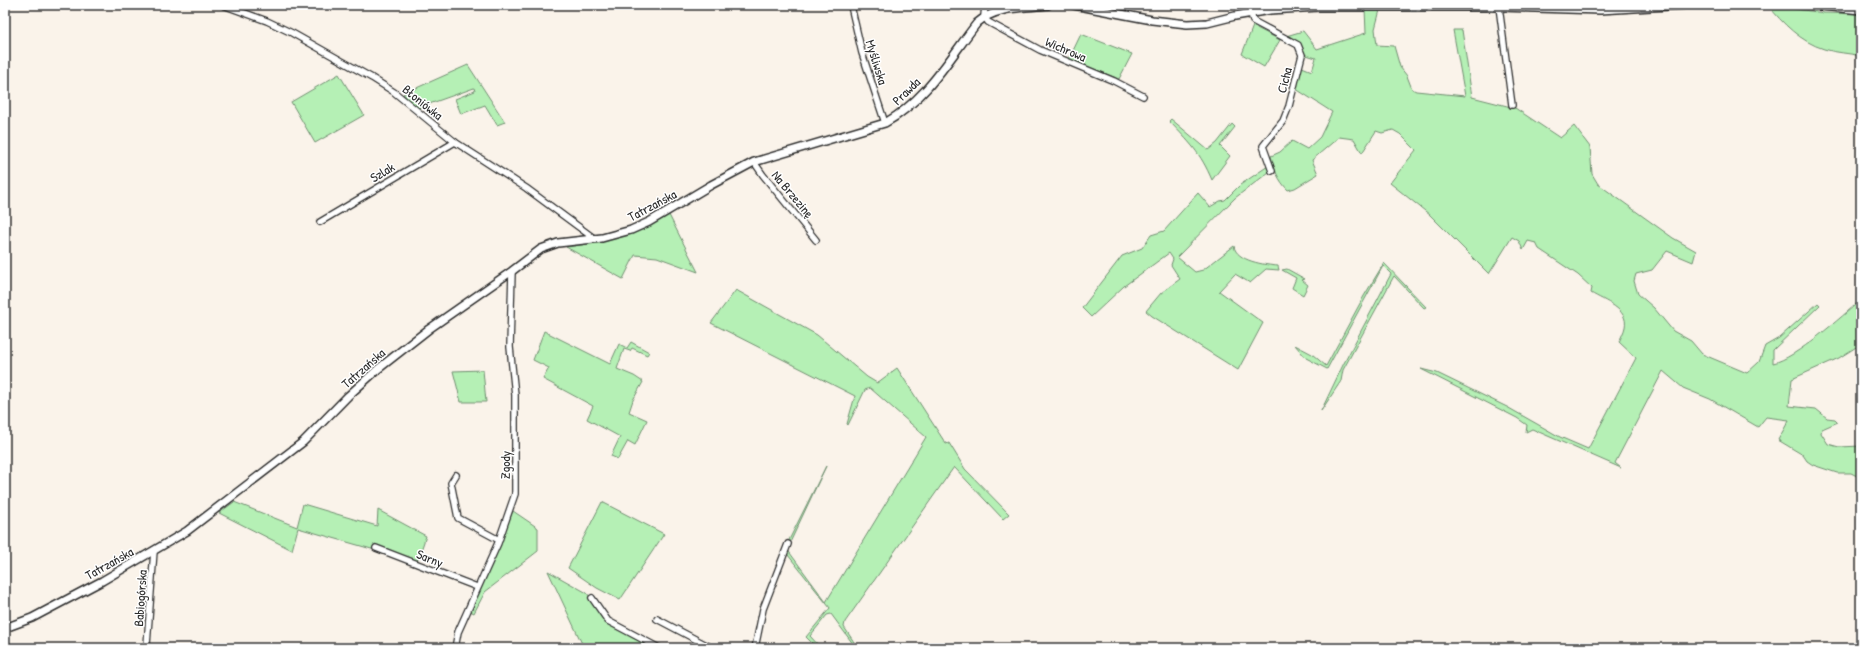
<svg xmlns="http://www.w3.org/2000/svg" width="1866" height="653" viewBox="0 0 1866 653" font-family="'Patrick Hand',sans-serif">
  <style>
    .green { fill: #b5f0b5; stroke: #708e70 }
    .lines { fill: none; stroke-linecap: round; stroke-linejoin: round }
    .minor-casing { stroke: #2b2b2b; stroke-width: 8 }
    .tertiary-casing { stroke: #2b2b2b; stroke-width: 10 }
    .minor { stroke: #fff; stroke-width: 5.5 }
    .tertiary { stroke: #fff; stroke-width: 7 }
    .labels { text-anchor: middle; stroke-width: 3; stroke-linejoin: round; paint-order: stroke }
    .street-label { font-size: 13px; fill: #2b2b2b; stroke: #fff }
  </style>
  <rect width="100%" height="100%" fill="#faf3ea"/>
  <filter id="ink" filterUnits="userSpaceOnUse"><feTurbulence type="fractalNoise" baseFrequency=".025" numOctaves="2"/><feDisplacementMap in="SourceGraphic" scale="8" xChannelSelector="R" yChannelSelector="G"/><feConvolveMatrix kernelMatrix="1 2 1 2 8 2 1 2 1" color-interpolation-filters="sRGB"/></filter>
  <g filter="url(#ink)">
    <!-- green -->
    <g class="green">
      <path d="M1768,5l56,8 37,1v42c-12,-3 -25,-3 -37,-7 -23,-7 -42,-26 -56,-44z"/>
      <path d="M1365,9l15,1 -5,19 2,16 17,1 6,21 7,9 5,13 4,2 49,5 -12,-66h9l10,67 43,11 45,30 14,-12 16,21 2,27 6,10 75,54 23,13 -3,11 -26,-11 -15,19 -16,4 -2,7 4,13 16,14 19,23 18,10 11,13 45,19 12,-11 6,-16 14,-8 39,-35 2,2 -47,45v13c22,-4 69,-47 88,-63v44l-22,14 -47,21 -3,27 27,3 11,9 8,1 3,3 -16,7 -1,4 7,11 11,3 22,-1v32l-10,-5h-14l-24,-8 -6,-4 -4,-6 -25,-15 11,-20 -23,-3 -8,10 -48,-28 -27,-11 -20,-17 -48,92 6,5 -89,-39 -6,3 1,-7 -10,-7 -96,-49 16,4 70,34 53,30 28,12 48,-91 -17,-16c2,-5 5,-10 6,-15 4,-18 -21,-26 -34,-34l1,-5 -14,-13 -39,-26 -3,-6 -8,-2 -5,9 -4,-9 -7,-4 -23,37 -59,-59 -40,-32 26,-33 -16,-16 -7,-4 -11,3 -6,-2 -14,22 -8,-14 -15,-2 -27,23 6,14 -23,14 -7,2c-10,-10 -14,-21 -17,-34l9,-4 12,-11 15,8 13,-12 12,-25 -36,-23 6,-22 10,4 4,-13 -13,-4 -17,-18 17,-5 14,18 49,-16z"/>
      <path d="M1253,26l27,14 -16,27 -22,-13z"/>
      <path d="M1081,34l51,20 -13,25 -50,-20z"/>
      <path d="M468,65l37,57 -8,3 -12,-20 -24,9 -6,-15 20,-8 -1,-3 -56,20 -15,-14z"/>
      <path d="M339,74l25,41 -49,28 -24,-41z"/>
      <path d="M1171,119l37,31 9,-7 15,-19 3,3 -15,19 10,10 -18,24c-12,-28 -22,-37 -43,-59z"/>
      <path d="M1268,166l1,6 -34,26 -58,59 18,15 8,-2 31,-24c2,15 31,19 44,20l1,4 -13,-1 -16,14 -15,-9 -16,17 44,32 -25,47 -86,-54 -6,-5 15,-18 19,-14 -9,-14 2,-6 -4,-6 -45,33 -33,31 -9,-9 40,-52 20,-8 9,-13 13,-4 34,-38 12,14 10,-6 5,-1 15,-15z"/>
      <path d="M669,215l29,57 -41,-15 -22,-2 -12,24 -57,-32c40,-5 68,-11 103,-32z"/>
      <path d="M1384,263l42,44 -2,1 -30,-32 -51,94 -2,11 -20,30 22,-46 48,-91 -8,-8 -56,103 -21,-11 -11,-13 17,9 14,12 38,-70z"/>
      <path d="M1287,269l18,10 -3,1 6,5 -5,10 -11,-7 4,-10 -14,-8z"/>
      <path d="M736,290l81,45 50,42 10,6 20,-15 49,76 3,-1 16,26 44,45 -6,5 -49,-52 -109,155 -1,5 14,21h-2l-25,-34 -4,1 -17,21 11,12h-4l-11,-11 24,-29 -46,-58 42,-84 -39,83 39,53 100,-165 -56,-49 -5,2 -17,35 -1,-1 8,-28 -144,-73z"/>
      <path d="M544,331l66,33 9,-20 8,4 4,-6 18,10 -2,3 -15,-7 -2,3 -6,-2 -7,20 17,7 9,6 -10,18 -4,12 18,8 -12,25 -7,-4 -10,18 -7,-3 9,-19 -33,-18 6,-13 -50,-27 6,-11 -16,-8z"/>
      <path d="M483,370l3,32h-25l-8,-31z"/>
      <path d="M234,502l63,25 6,-23 74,22 1,-16 48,26 -9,26 -119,-34 -6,22 -73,-37z"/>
      <path d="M602,502l62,32 -44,66 -23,-12 -29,-20z"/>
      <path d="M513,511l25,17v23l-53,41 -11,21 -4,-2z"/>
      <path d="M548,571l39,22 21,30 43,25h-67z"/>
    </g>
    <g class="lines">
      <defs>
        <g id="minor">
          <path d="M223,5l44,16 25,12 80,45 22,14 61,50 71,46 69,51"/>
          <path d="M985,5l-1,11 4,6 52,28 74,31 29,15"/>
          <path d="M851,6l11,47 23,70"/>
          <path d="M1499,7l13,98"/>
          <path d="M1251,13l2,8 45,24 4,10 -13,51 -6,15 -20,25 9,25"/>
          <path d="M754,162l9,13 53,65"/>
          <path d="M320,222l135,-80"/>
          <path d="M456,475l-5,8 7,35 41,22"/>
          <path d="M376,548l101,39"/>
          <path d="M592,598l16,23 51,27"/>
          <path d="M657,619l55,29"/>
          <path d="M147,645l7,-94"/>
          <path d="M455,648l3,-16 40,-89 17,-49v-99l-5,-48 2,-76"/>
          <path d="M755,648l8,-39 25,-65"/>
        </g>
        <g id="tertiary">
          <path d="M1074,5l78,15 35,4 20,-1 28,-7 35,-6 49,-3h180l101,3 86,-5"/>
          <path d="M1812,5l49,5"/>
          <path d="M5,628l27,-10 70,-37 85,-50 116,-89 45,-46 30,-27 51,-40 83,-58 29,-22 17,-6 44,-5 29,-8 18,-8 62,-37 43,-23 131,-39c41,-23 64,-64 92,-100 19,-17 47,-15 71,-18"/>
        </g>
      </defs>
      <!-- minor casing -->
      <use href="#minor" class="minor-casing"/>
      <!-- tertiary casing -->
      <use href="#tertiary" class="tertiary-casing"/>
      <!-- minor -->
      <use href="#minor" class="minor"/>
      <!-- tertiary -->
      <use href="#tertiary" class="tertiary"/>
    </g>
  </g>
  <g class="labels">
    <!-- street labels -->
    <g class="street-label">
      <text transform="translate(1066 49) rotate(23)" y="5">Wichrowa</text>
      <text transform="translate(877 62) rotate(73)" y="5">Myśliwska</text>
      <text transform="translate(1284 80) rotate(-76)" y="5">Cicha</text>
      <text transform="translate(906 91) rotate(-44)" y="5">Prawda</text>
      <text transform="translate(423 102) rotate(39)" y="5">Błoniówka</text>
      <text transform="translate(382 172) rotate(-31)" y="5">Szlak</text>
      <text transform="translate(793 194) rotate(50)" y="5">Na Brzezinę</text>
      <text transform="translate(652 205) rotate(-28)" y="5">Tatrzańska</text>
      <text transform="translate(363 368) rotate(-41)" y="5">Tatrzańska</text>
      <text transform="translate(505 465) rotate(-89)" y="5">Zgody</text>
      <text transform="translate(430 558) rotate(22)" y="5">Sarny</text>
      <text transform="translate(109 563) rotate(-29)" y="5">Tatrzańska</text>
      <text transform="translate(140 598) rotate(-86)" y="5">Babiogórska</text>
    </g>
  </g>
  <!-- margin -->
  <rect width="1866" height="653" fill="none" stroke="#fff" stroke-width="20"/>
  <rect x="10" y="10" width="1846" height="633" fill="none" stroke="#2b2b2b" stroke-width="1.5" filter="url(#ink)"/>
</svg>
